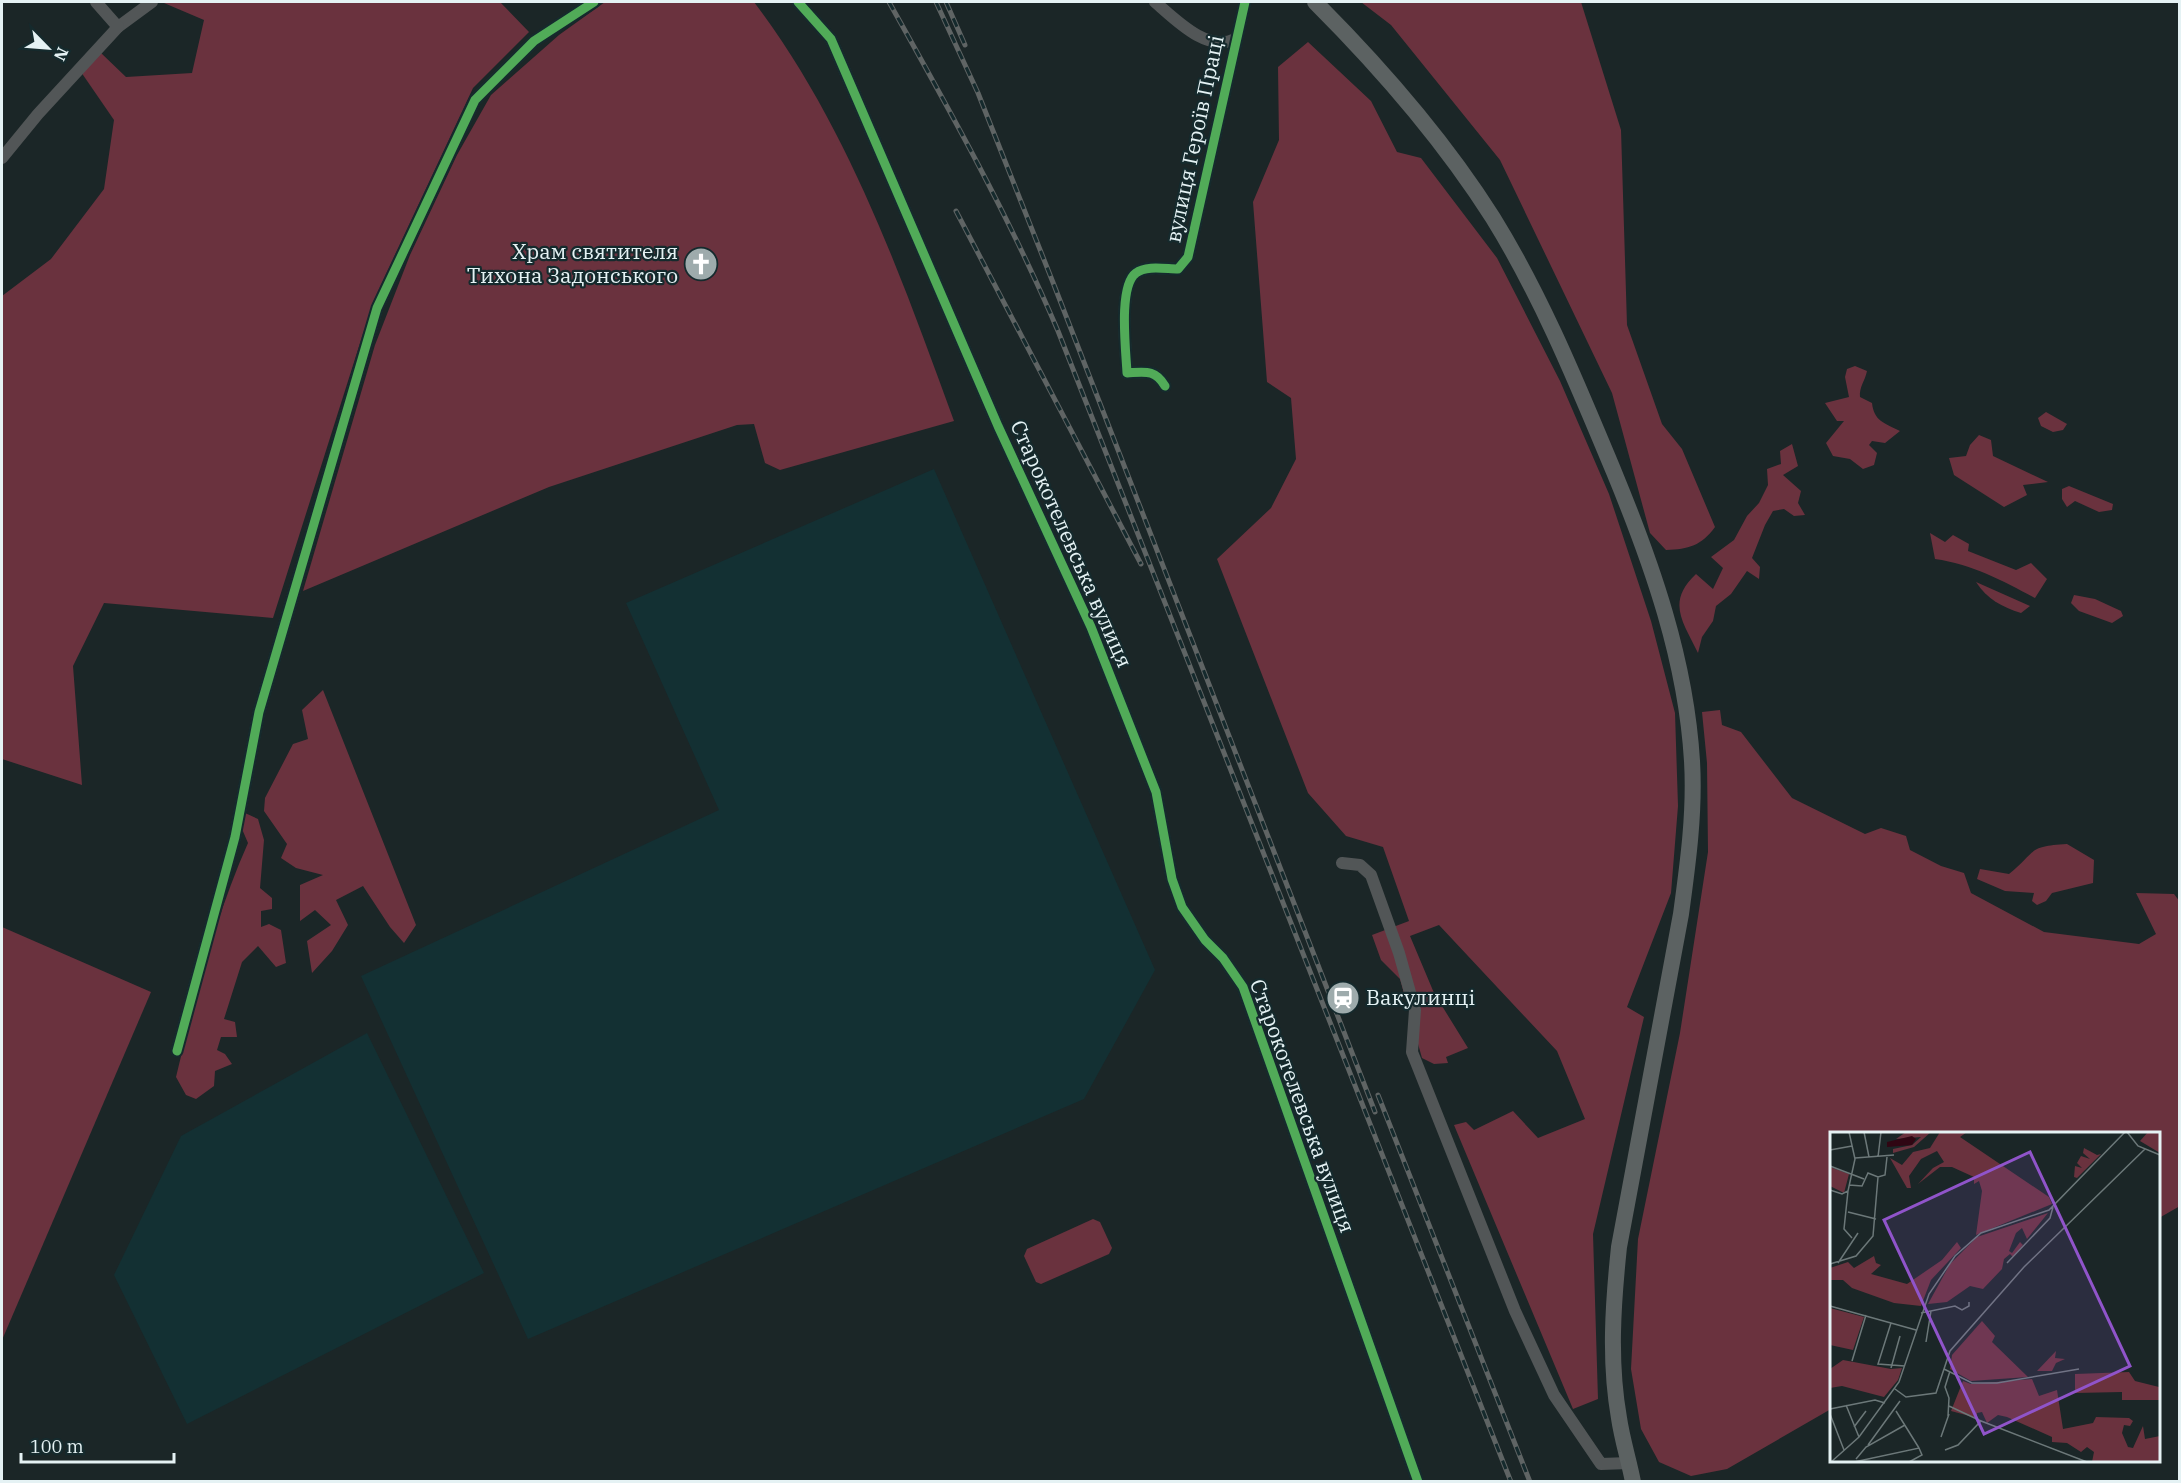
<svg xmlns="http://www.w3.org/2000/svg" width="2181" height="1483" viewBox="0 0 2181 1483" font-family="'IBM Plex Serif',serif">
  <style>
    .built { fill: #133033 }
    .green { fill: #6a323e }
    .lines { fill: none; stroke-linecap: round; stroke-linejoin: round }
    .minor { stroke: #525657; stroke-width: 12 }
    .secondary { stroke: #5c6262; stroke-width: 16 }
    .rail-casing { stroke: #5f6464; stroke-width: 5 }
    .rail { stroke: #152a2d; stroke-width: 3; stroke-dasharray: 9; stroke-linecap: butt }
    .cycleway-casing { stroke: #152a2d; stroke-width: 13 }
    .cycleway { stroke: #51ab58; stroke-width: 9 }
    .labels { text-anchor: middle; stroke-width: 4.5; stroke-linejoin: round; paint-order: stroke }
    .street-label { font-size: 21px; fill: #e5f2f4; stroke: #152a2d }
    .poi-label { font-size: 21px; fill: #e5f2f4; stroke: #152a2d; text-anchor: end }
    .inset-road { fill: none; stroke: #6c7879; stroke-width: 1.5 }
    .view { fill: #9054ca; fill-opacity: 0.15; stroke: #9054ca; stroke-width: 3 }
    .inset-edge { fill: none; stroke: #e5f2f4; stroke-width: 3 }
  </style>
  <rect width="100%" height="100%" fill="#1b2627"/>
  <!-- built -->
  <g class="built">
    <path d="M934,469l221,501 -71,129 -556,240 -167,-363 358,-166 -93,-207z"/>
    <path d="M367,1033l117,240 -297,151 -73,-149 67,-139z"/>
  </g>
  <!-- green -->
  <g class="green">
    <path d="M166,2h334l29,30 -56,56 -100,214 -100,316 -169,-15 -31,63 9,119 -80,-26v-463l49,-37 53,-70 10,-69 -33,-48 20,-19 25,24 66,-4 12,-53 -40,-17z"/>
    <path d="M605,2h149c94,124 147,274 200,419l-174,49 -15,-7 -11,-39 -17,1 -188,62 -246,104 72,-246 35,-90 47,-100 34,-60 68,-60z"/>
    <path d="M1361,2h220l40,128 6,195 35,99 20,25 33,78c-14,19 -26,22 -49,23l-16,-17 -38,-140 -112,-233 -109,-135z"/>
    <path d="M1308,42l63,59 26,51 24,6 76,100 63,123 49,113 42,127 24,92 3,93 -7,87 -44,114 17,10 -51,217 5,165 -25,10 -119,-284 12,-3 8,8 39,-19 25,27 47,-19 -28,-68 -118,-126 -29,11 24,57 34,55 -22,9 2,6 -14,1 -12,-6 -22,-79 -19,-19 -9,-25 37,-14 -26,-74 -37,-11 -38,-43 -91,-234 54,-51 25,-49 -5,-61 -24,-16 -14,-180 26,-62 -1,-73z"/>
    <path d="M1855,366l12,5c-2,10 -8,16 -7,26l12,6c2,18 12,20 28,28l-15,12 -13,-2 -3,4 8,8 -3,12 -11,4 -13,-10 -17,-3 -7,-13 18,-22h-7l-12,-18 24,-6 -4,-20 2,-8z"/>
    <path d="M2046,412l21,12 -4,6 -10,2 -12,-6 -3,-8z"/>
    <path d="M1979,435l12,5 2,16 55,26 -25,3 4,10 -23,12 -50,-32 -5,-17 17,-2 4,-11z"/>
    <path d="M1792,444l6,22 -15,9 18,16 -3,12 7,12 -11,1 -10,-7 -11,2 -8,14 -13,33 8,9 -1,12 -12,-8 -16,23 -15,12 -3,15 -11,16 -4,16c-15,-31 -32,-51 -2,-79l17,15 10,-21 -12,-11 23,-17 13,-24 12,-13 9,-18 -1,-16 14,-5 -1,-13z"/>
    <path d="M2069,486l44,18 -1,6 -13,2 -24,-11 -8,6 -5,-8v-10z"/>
    <path d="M1930,533l15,9 8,-7 16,9 -1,7 48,19 15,-7 16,16 -12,19c-32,-17 -63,-34 -100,-39z"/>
    <path d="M1976,582l54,24 -9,7c-19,-6 -34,-14 -45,-31z"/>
    <path d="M2074,595l21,4 26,12 2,5 -11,7 -33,-12 -8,-8z"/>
    <path d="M323,690l93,235 -12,18 -14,-16 -27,-41 -27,14 12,25 -16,26 -20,22 -5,-32 24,-16 -16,-15 -15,11v-36l23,-10 -27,-7 -15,-10 6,-14 -23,-33 1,-13 28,-54 15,-5 -6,-29z"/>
    <path d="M1720,710l2,15 19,7 51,66 73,36 16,-6 25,8 4,14 31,16 23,7 7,20 73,39 95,12 17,-10 -20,-41 38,1 6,8v304l-21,12 -1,-84h-326l-1,275 -104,60 -36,7 -32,-14 -18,-33 -10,-60 7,-130 42,-206 28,-181 -1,-89 -5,-51z"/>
    <path d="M245,813l13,6 6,21 -4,48 12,10v11l-11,2v16l8,-3 12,6 5,33 -10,4 -18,-21 -16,16 -18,57 11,3 2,15h-16l-4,13 8,4 7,10 -17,7 -1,15 -18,13 -10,-4 -10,-18c19,-79 39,-160 72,-234l-6,-14z"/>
    <path d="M2067,844l27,16 -1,23 -41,10 -6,8 -9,4 -5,-4 2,-8 -29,-2 -28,-12 3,-10 29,5c27,-22 18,-28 58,-30z"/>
    <path d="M2,927l149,65 -149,348z"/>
    <path d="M1093,1219l7,3 12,26 -3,6 -68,30 -5,-2 -12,-26 3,-7z"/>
  </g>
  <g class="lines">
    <!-- minor -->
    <g class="minor">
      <path d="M798,2l33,37 167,387 93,201 65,165 16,87 10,28 23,33 18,18 20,29 175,495"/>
      <path d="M1155,2c20,17 52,51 80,37"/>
      <path d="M118,27l34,-25"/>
      <path d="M2,158l36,-44 80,-87 -22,-25"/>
      <path d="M1165,386c-10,-17 -20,-14 -38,-13 -1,-22 -9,-87 9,-100 10,-8 30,-4 42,-4l10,-12 57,-255"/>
      <path d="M1342,863l18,2 11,10 28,78 16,57 -3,42 103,259 39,84 47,69 28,-1"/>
      <path d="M177,1051l58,-214 24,-125 118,-404 98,-208 59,-59 60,-39"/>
    </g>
    <!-- secondary -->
    <path class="secondary" d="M1315,2c66,66 128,137 178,216 49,79 85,168 121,254 38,92 72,188 78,289 3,51 -4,102 -11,153l-62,333c-6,57 -10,114 0,171 3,21 10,43 14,64"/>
    <defs>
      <g id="rail">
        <path d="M889,2c60,107 121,216 169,329l453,1151"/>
        <path d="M936,2l42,91 76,192 321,827"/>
        <path d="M946,2l19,43"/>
        <path d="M956,211l185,353"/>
        <path d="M1378,1095l152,387"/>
      </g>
    </defs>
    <!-- rail casing -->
    <use href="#rail" class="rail-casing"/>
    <!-- rail -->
    <use href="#rail" class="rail"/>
    <defs>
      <g id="cycleway">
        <path d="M798,2l33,37 167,387 93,201 65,165 16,87 10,28 23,33 18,18 20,29 175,495"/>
        <path d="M1165,386c-10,-17 -20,-14 -38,-13 -1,-22 -9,-87 9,-100 10,-8 30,-4 42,-4l10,-12 57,-255"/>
        <path d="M177,1051l58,-214 24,-125 118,-404 98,-208 59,-59 60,-39"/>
      </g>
    </defs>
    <!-- cycleway casing -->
    <use href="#cycleway" class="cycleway-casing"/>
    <!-- cycleway -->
    <use href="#cycleway" class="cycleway"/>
  </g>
  <!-- icons -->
  <defs>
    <symbol id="church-disc" viewBox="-11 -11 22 22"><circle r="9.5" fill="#9eabac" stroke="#152a2d"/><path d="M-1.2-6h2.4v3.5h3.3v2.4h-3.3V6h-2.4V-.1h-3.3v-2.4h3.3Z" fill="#fff"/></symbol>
    <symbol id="station-disc" viewBox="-11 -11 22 22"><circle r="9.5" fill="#9eabac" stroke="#152a2d"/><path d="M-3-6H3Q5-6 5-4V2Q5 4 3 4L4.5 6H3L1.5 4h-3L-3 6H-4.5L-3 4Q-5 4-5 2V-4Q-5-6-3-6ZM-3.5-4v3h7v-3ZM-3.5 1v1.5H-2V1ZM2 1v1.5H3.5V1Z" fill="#fff"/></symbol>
  </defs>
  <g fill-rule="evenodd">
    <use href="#church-disc" x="682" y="245" width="38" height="38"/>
    <use href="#station-disc" x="1324" y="979" width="38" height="38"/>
  </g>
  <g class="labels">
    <!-- street labels -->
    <g class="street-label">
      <text transform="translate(1195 139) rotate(-78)" y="7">вулиця Героїв Праці</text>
      <text transform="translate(1071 544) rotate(66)" y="7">Старокотелевська вулиця</text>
      <text transform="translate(1302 1106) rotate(70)" y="7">Старокотелевська вулиця</text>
    </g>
    <!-- poi labels -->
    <g class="poi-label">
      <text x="678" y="259">Храм святителя<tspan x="678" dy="24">Тихона Задонського</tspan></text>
      <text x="1366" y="1005" text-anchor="start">Вакулинці</text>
    </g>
  </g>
  <!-- overview -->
  <g transform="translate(1830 1132)">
    <rect width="330" height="330" fill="#1b2627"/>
    <path d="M76,0h25l-17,15 -21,6v-4l19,-4 9,-8 -25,2zM110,0h27l-7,5 89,60 3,7 -76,31 6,-44 -3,-10 -5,3v-7l-22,-10h-12l-22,17 15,-16 11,-6 -7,-11 -16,8 -12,17 2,12h-4l-17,-30 12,7 11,-13 17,-4zM318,0h12v21l-20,-12zM254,16l13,7 4,-1 -24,24 -3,-1 1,-11 7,2 -5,-5 4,-7 9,3 -7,-6zM0,35l19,7 -5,19 -14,-7zM218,81l-21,26 -5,-11 -6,5 -7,18 3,2 8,-11 3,3 -10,12 -3,-3 -6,5 -2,10 -19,20 -13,-3 -23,16 -19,2 22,-40 27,-27zM127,110l4,6 -30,32 -10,26 -27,-3 -42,-15 -9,-8h-13v-12l18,-6 6,6 20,-12 2,7 5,2 -10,9 36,10 35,-24zM0,176l34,9 -11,33 -23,-5zM152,189l13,15 -3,6 36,35 -57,4 -21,-12 2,-14zM226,219l-1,7 10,1 -9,4 -4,8h-15zM13,228l48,9 11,-1 -4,12 -14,17 -42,-11 -12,2v-19zM299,240l6,9 24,6 1,13h-38v-8l-47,1v-19zM202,247l7,17 18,-6 6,39 30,-6 3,-6 33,1 4,3 -3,5 -6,-1 -2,8 6,14 5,1 10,-22 2,13 15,-3v26h-68l2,-10 -7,-5 -6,5 -14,-9 -15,-1v-5l-45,-20 -9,-2 -11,8 -5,-11 -5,1v5l-26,-7 12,-30 8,3z" fill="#6a323e"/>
    <path d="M82,4l4,3 -4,6 -25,2v-5z" fill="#300613"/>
    <path class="inset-road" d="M34,0l5,25M297,0l11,14 22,9M0,18l22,-4M48,25l3,-25M25,26l39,-3M0,34l34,13M19,53l13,1 6,-13 10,4 7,-2 2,-18M0,58l12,4 6,-3 7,-32 -6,-27M18,59l-4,38 8,9M18,80l28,7M8,131l20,-30M177,131l43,-45 3,-11M0,132l26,-8 17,-20 5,-59M0,174l86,24M91,181l34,-7 7,4 7,-4v-4M61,191l-13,41 27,2M96,210l5,-31M22,229l14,-46M61,236l9,-32M114,237l28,14h25l82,-14M65,257l11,8 30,-4 14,-42 74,-84 121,-118M16,273l13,32M119,274l32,15M0,277l45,-9 10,3M66,279l23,37M0,282l14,36M118,284l1,-18 -4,-11 5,-16M24,295l12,-16M111,305l8,-23M38,313l32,-44M115,318l13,-5 23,-24 106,41M26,327l10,-12 39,-22M1,330l28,-25 40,-55 30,-88 26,-38 26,-23 68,-23 76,-78M24,330l65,-14 3,7 -13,7"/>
    <path class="view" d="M200,20l100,214 -146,68 -100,-214z"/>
    <rect width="330" height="330" class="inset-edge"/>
  </g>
  <!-- border -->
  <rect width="2181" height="1483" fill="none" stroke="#e5f2f4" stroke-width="6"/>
  <!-- north arrow -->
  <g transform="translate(48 48) rotate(115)" stroke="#152a2d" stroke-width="4.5" paint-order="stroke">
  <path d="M0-4.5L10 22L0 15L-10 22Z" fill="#e5f2f4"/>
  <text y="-9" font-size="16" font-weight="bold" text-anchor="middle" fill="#e5f2f4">N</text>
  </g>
  <!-- scale -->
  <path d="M21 1453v9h153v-9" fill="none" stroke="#e5f2f4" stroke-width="3"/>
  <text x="30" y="1453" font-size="18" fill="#e5f2f4" stroke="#152a2d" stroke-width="4.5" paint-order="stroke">100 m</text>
</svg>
